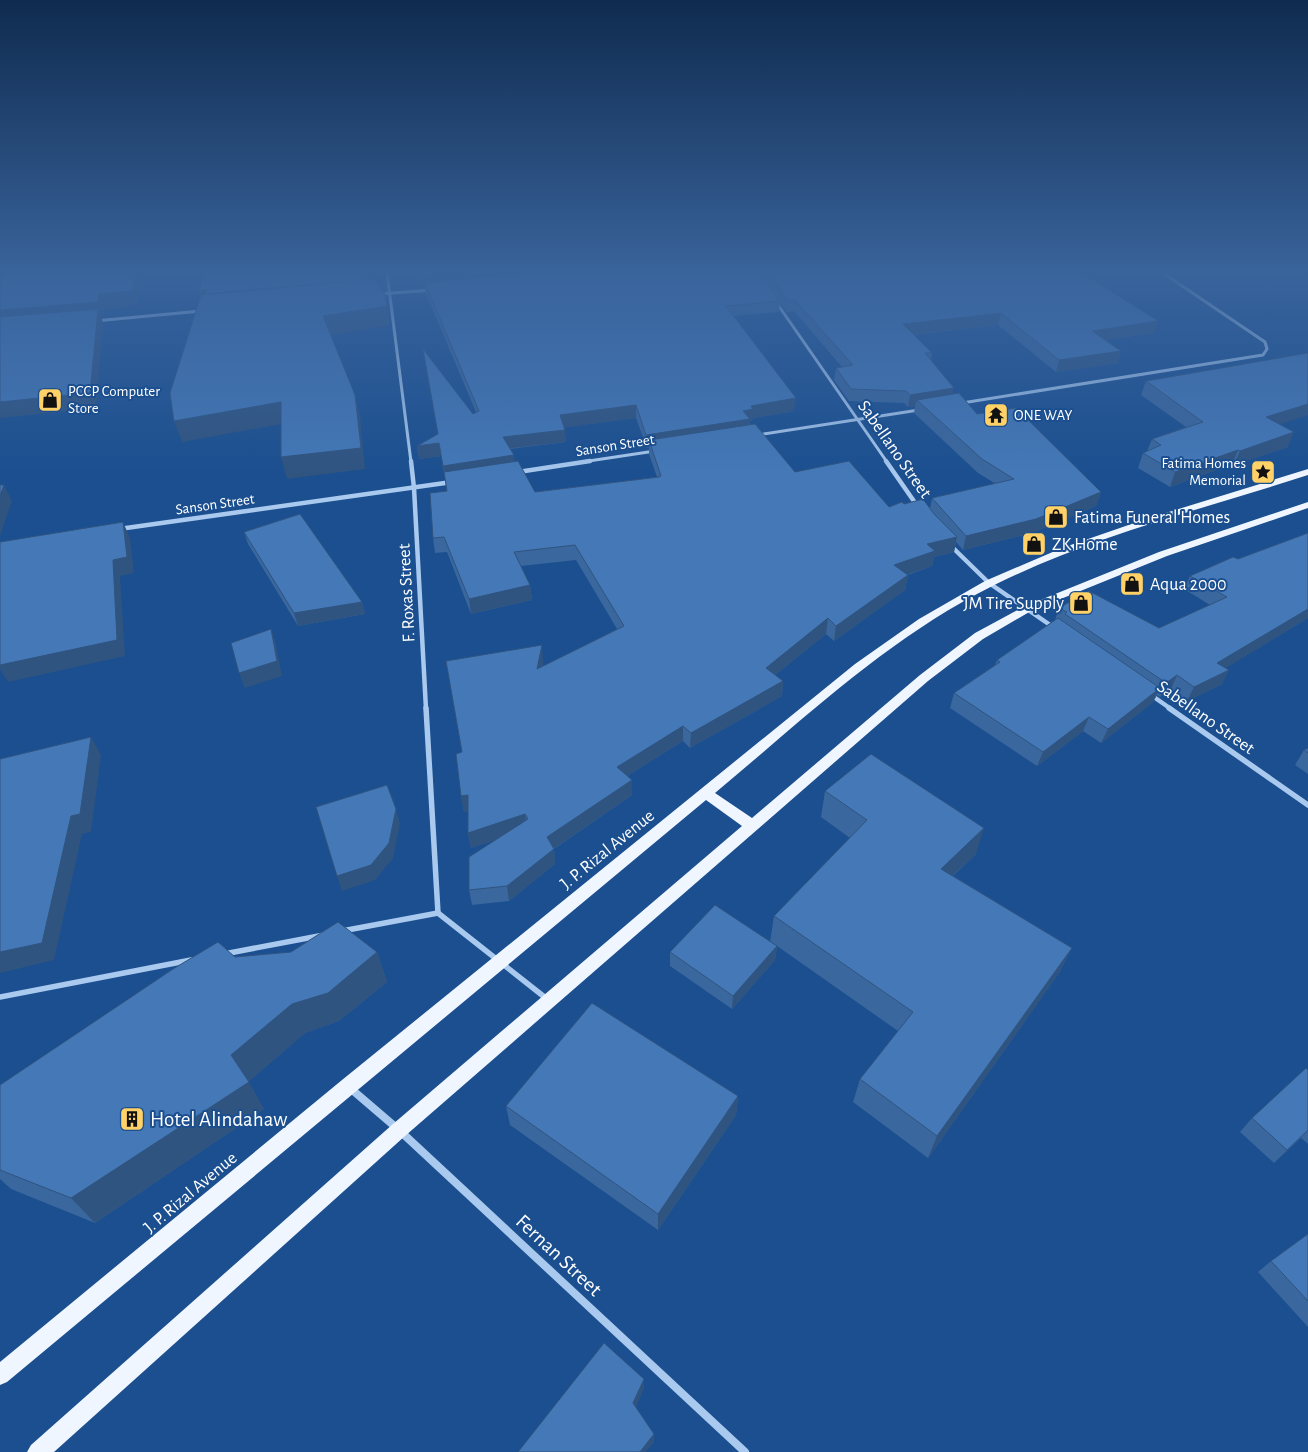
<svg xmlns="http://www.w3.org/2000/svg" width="1308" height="1452" viewBox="0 0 1308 1452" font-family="'Alegreya Sans',sans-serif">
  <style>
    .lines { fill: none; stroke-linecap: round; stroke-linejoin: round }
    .minor-far3 { stroke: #a9c9ee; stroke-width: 3 }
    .minor-far2 { stroke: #a9c9ee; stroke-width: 4.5 }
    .minor-far1 { stroke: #a9c9ee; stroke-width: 5.5 }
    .minor { stroke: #a9c9ee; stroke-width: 8 }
    .primary { fill: #f0f6ff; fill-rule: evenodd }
    .wall { fill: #3a679d; fill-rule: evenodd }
    .shaded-wall { fill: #305480 }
    .building { fill: #4478b7; stroke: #305480 }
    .labels { text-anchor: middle; stroke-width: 4; stroke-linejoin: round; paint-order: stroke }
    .far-poi-label { font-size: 15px; fill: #fff; stroke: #1b4f8f; text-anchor: start }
    .far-street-label { font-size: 15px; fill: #fff; stroke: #1b4f8f }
    .street-label { font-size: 18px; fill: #fff; stroke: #1b4f8f }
    .poi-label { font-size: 18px; fill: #fff; stroke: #1b4f8f; text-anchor: start }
    .near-poi-label { font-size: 21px; fill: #fff; stroke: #1b4f8f; text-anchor: start }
    .near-street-label { font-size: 21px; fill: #fff; stroke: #1b4f8f }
  </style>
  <rect width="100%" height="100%" fill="#1b4f8f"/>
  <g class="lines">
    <!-- minor-far3 -->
    <g class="minor-far3">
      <path d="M387,273l24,189"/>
      <path d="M379,294l54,-4"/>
      <path d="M776,302l111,160"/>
      <path d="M95,321l106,-10"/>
      <path d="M962,403l301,-48 4,-6 -2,-7 -102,-69"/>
      <path d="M757,435l162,-25"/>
      <path d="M582,462l73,-11"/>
    </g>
    <!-- minor-far2 -->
    <g class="minor-far2">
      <path d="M411,461l3,27 12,221"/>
      <path d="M886,461l32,46"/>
      <path d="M518,472l72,-11"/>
      <path d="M119,529l333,-47"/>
      <path d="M951,546l38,37 64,44"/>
      <path d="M1151,695l20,14"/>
    </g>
    <!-- minor-far1 -->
    <g class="minor-far1">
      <path d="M426,708l12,205"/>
      <path d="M1169,708l139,97"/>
      <path d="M342,931l96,-18 109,86"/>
      <path d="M224,954l100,-19"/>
      <path d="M0,997l191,-37"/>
    </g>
    <!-- minor -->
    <path class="minor" d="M350,1088l49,42 346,322"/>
    <!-- primary -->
    <path class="primary" d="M1308,469v6c-111,36 -228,64 -331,119 -96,51 -178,129 -262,199l37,25 168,-143 55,-42 48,-26 136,-55 149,-50v6l-141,48 -136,55 -48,28 -55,42 -523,455 -351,316h-27l4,-7 362,-321 349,-298 -36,-26 -699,582 -7,3v-23l342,-282 513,-416 64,-45 66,-38 77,-33 81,-28z"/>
  </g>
  <!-- wall -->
  <g class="wall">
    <path d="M418,273h664l72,60 -48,7 15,11 -4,12 -61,9 -58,-47 -85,10 19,18 -1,7 22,34 24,20 124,78 -5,14 -64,27 -69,17 -7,-8 -2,10 -20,5 -2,9 -24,9 -3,15 -71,51 -8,-7 -51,41 8,6 -1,15 -92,52 -7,-7 -56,35 5,19 -78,54 1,15 -46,37 -37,4 -3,-15 26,-50 -24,8 -3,-15v-22l-4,1 -3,-16 1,-44 81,-91 -1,6 75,-38 -41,-69 -55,6 9,19 2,15 -61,14 -24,-62 -12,1 -2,-15 14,-47 -6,-35 -22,3 -2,-13 59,-34 -50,-118 -1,-7h-1zM780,302l7,10 7,-1 48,56 -6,1 -2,12 15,21 55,2 4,4 7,-1 -1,7 64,60 18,11 -64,14 -2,10 -26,-4 -15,3 -94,-35 -45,-47v-4h2l1,-3 41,-7 -60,-95 45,-4zM636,418l11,30 2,-1v7l8,23 -122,15 -21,-30v-7l-4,-6 56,-7 -2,-15z"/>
    <path d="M1146,381l134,44 8,22 -54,18 -2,-1 -62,23 -32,-19 5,-15 4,-2 5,-12 34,-12 -45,-32z"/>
    <path d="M244,532l118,70 3,12 -67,12 -50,-82z"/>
    <path d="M1308,533v85l-83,50 -3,16 -35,17 -16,-12 -11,8 -3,-2 -4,7 -52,41 -18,-12 -46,35 -87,-58 4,-15 41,-28 2,-5 58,-40 4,-12 100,20 51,-23 -26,-16 6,-13 48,-17z"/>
    <path d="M1308,748v26l-13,-9 9,-15z"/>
    <path d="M825,791l151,63 -23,22 119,72 -13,25 -131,185 -75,-56 7,-23 38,-48 -121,-85 -2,14 -43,49 -62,-43v-14l100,-10 4,-26 76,-78 -29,-21z"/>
    <path d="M377,952l10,30 -48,39 -34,12 -57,49 16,27 -169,114 -84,-34 -11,-10v-94l235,-128z"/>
    <path d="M1308,1070v74l-7,-6 -27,25 -34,-31 12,-14z"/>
    <path d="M738,1096l-2,19 -78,115 -148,-105 -4,-19z"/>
    <path d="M1308,1234v93l-50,-55 13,-11z"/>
  </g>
  <!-- shaded-wall -->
  <g class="shaded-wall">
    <path d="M136,273h7l-6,32 -33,4v7h-3l2,7 -7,85 -96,10v-108l99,-16z"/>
    <path d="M457,273h125l-157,10v4h-1l-2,-11z"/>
    <path d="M206,290l-3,14 -4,-13z"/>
    <path d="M385,294l5,31 -63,11 -4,-20z"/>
    <path d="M1001,313l-3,12 -97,11 2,-12z"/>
    <path d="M1158,321l-4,12 -65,9 3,-11z"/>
    <path d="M1121,351l-4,12 -61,9 3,-12z"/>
    <path d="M954,388l-3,12h-34l-2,6 -7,1 2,-12z"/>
    <path d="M355,395l5,21 5,53 -78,10 -6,-22z"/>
    <path d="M796,398l-2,13 -41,7 -1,3h-2l-1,11 -100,8v7l-2,1 -1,-13 97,-24 8,-5z"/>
    <path d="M281,402l6,21 -105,19 -8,-21z"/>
    <path d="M1308,404v11l-48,16 6,-14z"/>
    <path d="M636,405v13l-75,10 -1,-13z"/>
    <path d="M565,430l1,12 -62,7 -1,-12z"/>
    <path d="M1294,432l-6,15 -54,18 6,-14z"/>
    <path d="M439,443l2,13 -22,3 -2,-13z"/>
    <path d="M1238,450l-6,14 -62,23 5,-15z"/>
    <path d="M514,455l1,13 -70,11 -2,-13z"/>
    <path d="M4,485l8,16 -12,35v-40z"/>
    <path d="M1101,492l-5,14 -64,27 -69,17 3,-14z"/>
    <path d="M123,522l7,16 4,35 -14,3 5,80 -117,26 -8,-13v-4l113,-105z"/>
    <path d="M957,537l-3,15 -20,5 -2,9 -41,14 3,-15 33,-21z"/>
    <path d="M908,575l-3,15 -71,51 2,-15z"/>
    <path d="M530,585l2,15 -61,14 -2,-15z"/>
    <path d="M362,602l3,12 -67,12 -4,-13z"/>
    <path d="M1308,609v9l-97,59 6,-14z"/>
    <path d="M828,618l-2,16 -61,49 1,-15z"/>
    <path d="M271,629l5,15 6,32 -37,12 -6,-15z"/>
    <path d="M542,645l1,16 -4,23 -2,-15z"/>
    <path d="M1229,670l-7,14 -35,17 7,-14z"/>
    <path d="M1177,675l-6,14 -11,8 6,-14z"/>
    <path d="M783,681l-1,15 -92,52 1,-15z"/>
    <path d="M1160,688l-7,14 -52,41 7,-14z"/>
    <path d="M1089,717l-6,14 -46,35 6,-14z"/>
    <path d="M683,726v15l-66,41v-15z"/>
    <path d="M91,737l10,18 -10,77 -9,2 -28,126 -54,13v-21l71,-136z"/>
    <path d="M632,780v15l-83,57 -2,-15z"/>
    <path d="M468,795l3,16 -7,1 -3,-16z"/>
    <path d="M396,809l4,15 -7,34 -18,22 -33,11 -5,-15z"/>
    <path d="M525,814l2,16 -56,18 -3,-15z"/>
    <path d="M984,828l-8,26 -43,40 8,-25z"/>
    <path d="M554,849l1,15 -46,37 -2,-15z"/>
    <path d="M777,946l-2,14 -43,49 1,-13z"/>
    <path d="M1072,948l-13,25 -131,185 9,-22z"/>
    <path d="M377,952l10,30 -48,39 -34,12 -58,50 -16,-28 61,-51z"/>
    <path d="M249,1082l15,27 -169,114 -24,-25z"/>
    <path d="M738,1096l-2,19 -78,115v-16z"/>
    <path d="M1308,1130l-34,33 13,-13z"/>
    <path d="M644,1379v9l-10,24 -1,-9z"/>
    <path d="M654,1434v8l-8,10h-6z"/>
  </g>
  <!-- building -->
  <g class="building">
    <path d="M4,273h132l-4,18 -33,3 -1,8 -98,8v-30z"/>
    <path d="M203,273h162l5,7 -165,14 1,-4 -7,1z"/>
    <path d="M421,273h36l-35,3z"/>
    <path d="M534,273h226l20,28 -54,5 70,92 -45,8 2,3 -10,2 7,8 -104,16 -10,-30 -76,10 5,15 -62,7 11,18 -71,11 -4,-23 -22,3 21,-12 -15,-85 50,65 6,-3 -54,-128z"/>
    <path d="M769,273h313l76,48 -66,10 29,20 -62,9 -58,-47 -98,11 29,29h-7l29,35 -44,7 -4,-4 -55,-2 -15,-21 17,-3 -58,-65h-7z"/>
    <path d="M374,279l11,15 2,12 -64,10 32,79 6,53 -80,9v-55l-107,19 -4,-28 31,-98z"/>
    <path d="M98,309l-8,84 -90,9v-85z"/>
    <path d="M1308,353v51l-42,13 28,15 -54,19 -2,-1 -63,22 -32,-19 18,-8 -9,-6 51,-17 -57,-41z"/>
    <path d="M959,393l18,21 39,-6 85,84 -65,27 -70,17 -34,-38 82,-19 -32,-20 -65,-59z"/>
    <path d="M755,424l40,48 54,-11 40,46 13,-5 2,2 19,-5 11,15 23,23 -30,7 8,7 -41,14 14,10 -72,51 -8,-8 -62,50 17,13 -92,52 -8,-7 -66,41 15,13 -85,57 7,12 -47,37 -38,4v-33l59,-38 -3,-5 -57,19v-38l-7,1 -5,-42 6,-2 -16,-91 96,-16 -5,24 87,-43 -49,-81 -61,7 16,33 -61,14 -25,-62 -11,1 -3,-45 17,-2 -3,-19 74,-11 17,31 124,-15 2,-1 -12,-36z"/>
    <path d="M0,485h4l-4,11z"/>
    <path d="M300,514l62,88 -68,11 -50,-81z"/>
    <path d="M123,522l4,35 -14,3 4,80 -117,25v-123z"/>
    <path d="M1308,533v76l-91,54 12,7 -35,17 -17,-12 -11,8 -101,-69 2,-2 -8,-4 30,-17 70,37 68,-31 -37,-21 43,-19 5,2z"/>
    <path d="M1058,618l102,70 -52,41 -19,-12 -46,35 -89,-59 46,-31 -3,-2z"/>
    <path d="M271,629l6,32 -38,12 -8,-30z"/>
    <path d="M91,737l-11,77 -9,2 -29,127 -42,9v-193z"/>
    <path d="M1308,748v5l-4,-3z"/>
    <path d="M871,754l113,74 -43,41 131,79 -135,188 -77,-57 53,-67 -139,-96 93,-96 -42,-29z"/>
    <path d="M387,785l9,24 -7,34 -18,22 -34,11 -21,-69z"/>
    <path d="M715,905l62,41 -44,50 -63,-44z"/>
    <path d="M338,922l39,30 -49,41 -36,11 -61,51 18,27 -178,116 -71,-28v-85l173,-116 45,-27 17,15 56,-5z"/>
    <path d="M592,1003l146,93 -80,118 -152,-108z"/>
    <path d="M1306,1068l2,2v60l-21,20 -35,-32z"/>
    <path d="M1308,1234v67l-37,-40z"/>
    <path d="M604,1343l40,36 -11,24 21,31 -14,18h-122z"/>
  </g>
  <!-- sky -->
  <linearGradient id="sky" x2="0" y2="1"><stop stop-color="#0f2b4f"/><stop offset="0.57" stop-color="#39639b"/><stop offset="1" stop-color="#39639b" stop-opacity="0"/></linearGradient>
  <rect width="1308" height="476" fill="url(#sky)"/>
  <!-- icons -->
  <defs>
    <symbol id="shop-square" viewBox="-11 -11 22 22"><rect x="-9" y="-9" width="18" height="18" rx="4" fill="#ffd166" stroke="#1b4f8f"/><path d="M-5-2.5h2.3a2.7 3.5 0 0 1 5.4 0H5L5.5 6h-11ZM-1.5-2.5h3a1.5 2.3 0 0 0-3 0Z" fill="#111"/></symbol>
    <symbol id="temple-square" viewBox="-11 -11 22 22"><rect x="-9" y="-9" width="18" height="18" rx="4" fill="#ffd166" stroke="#1b4f8f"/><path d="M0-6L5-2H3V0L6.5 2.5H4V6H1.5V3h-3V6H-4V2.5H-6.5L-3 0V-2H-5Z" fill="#111"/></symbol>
    <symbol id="sight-square" viewBox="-11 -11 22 22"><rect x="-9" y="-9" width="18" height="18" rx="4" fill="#ffd166" stroke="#1b4f8f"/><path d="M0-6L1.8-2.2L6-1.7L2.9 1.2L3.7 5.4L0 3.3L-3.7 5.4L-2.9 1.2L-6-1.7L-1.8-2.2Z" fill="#111"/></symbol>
    <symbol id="building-square" viewBox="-11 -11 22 22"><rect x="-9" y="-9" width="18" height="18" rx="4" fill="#ffd166" stroke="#1b4f8f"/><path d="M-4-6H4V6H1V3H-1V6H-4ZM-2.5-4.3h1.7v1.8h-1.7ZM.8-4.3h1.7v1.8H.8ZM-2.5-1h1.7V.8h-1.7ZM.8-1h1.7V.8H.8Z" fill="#111"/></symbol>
  </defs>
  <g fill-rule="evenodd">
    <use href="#shop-square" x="36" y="386" width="28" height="28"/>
    <use href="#temple-square" x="982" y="401" width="28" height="28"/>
    <use href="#sight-square" x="1249" y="458" width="28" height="28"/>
    <use href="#shop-square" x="1042" y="503" width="28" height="28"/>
    <use href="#shop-square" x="1020" y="530" width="28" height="28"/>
    <use href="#shop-square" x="1118" y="570" width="28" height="28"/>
    <use href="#shop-square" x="1067" y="589" width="28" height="28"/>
    <use href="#building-square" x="118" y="1105" width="28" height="28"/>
  </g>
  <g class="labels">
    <!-- far-poi labels -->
    <g class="far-poi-label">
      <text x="68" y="396">PCCP Computer<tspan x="68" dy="17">Store</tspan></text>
      <text x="1014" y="420">ONE WAY</text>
      <text x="1246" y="468" text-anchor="end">Fatima Homes<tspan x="1246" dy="17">Memorial</tspan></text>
    </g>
    <!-- far-street labels -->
    <g class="far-street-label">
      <text transform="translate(615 445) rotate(-9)" y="5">Sanson Street</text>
      <text transform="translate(215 504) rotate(-8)" y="5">Sanson Street</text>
    </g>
    <!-- street labels -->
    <g class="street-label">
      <text transform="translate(895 449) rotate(55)" y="6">Sabellano Street</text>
      <text transform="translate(406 593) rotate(-93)" y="6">F. Roxas Street</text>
      <text transform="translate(1206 717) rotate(35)" y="6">Sabellano Street</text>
      <text transform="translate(607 849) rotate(-39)" y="6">J. P. Rizal Avenue</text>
      <text transform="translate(190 1192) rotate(-40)" y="6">J. P. Rizal Avenue</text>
    </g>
    <!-- poi labels -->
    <g class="poi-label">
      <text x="1074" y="523">Fatima Funeral Homes</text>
      <text x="1052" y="550">ZK Home</text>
      <text x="1150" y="590">Aqua 2000</text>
      <text x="1064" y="609" text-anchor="end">JM Tire Supply</text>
    </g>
    <!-- near-poi labels -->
    <g class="near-poi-label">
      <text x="150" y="1126">Hotel Alindahaw</text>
    </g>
    <!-- near-street labels -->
    <g class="near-street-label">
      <text transform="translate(559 1255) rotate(43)" y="7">Fernan Street</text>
    </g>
  </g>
</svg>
